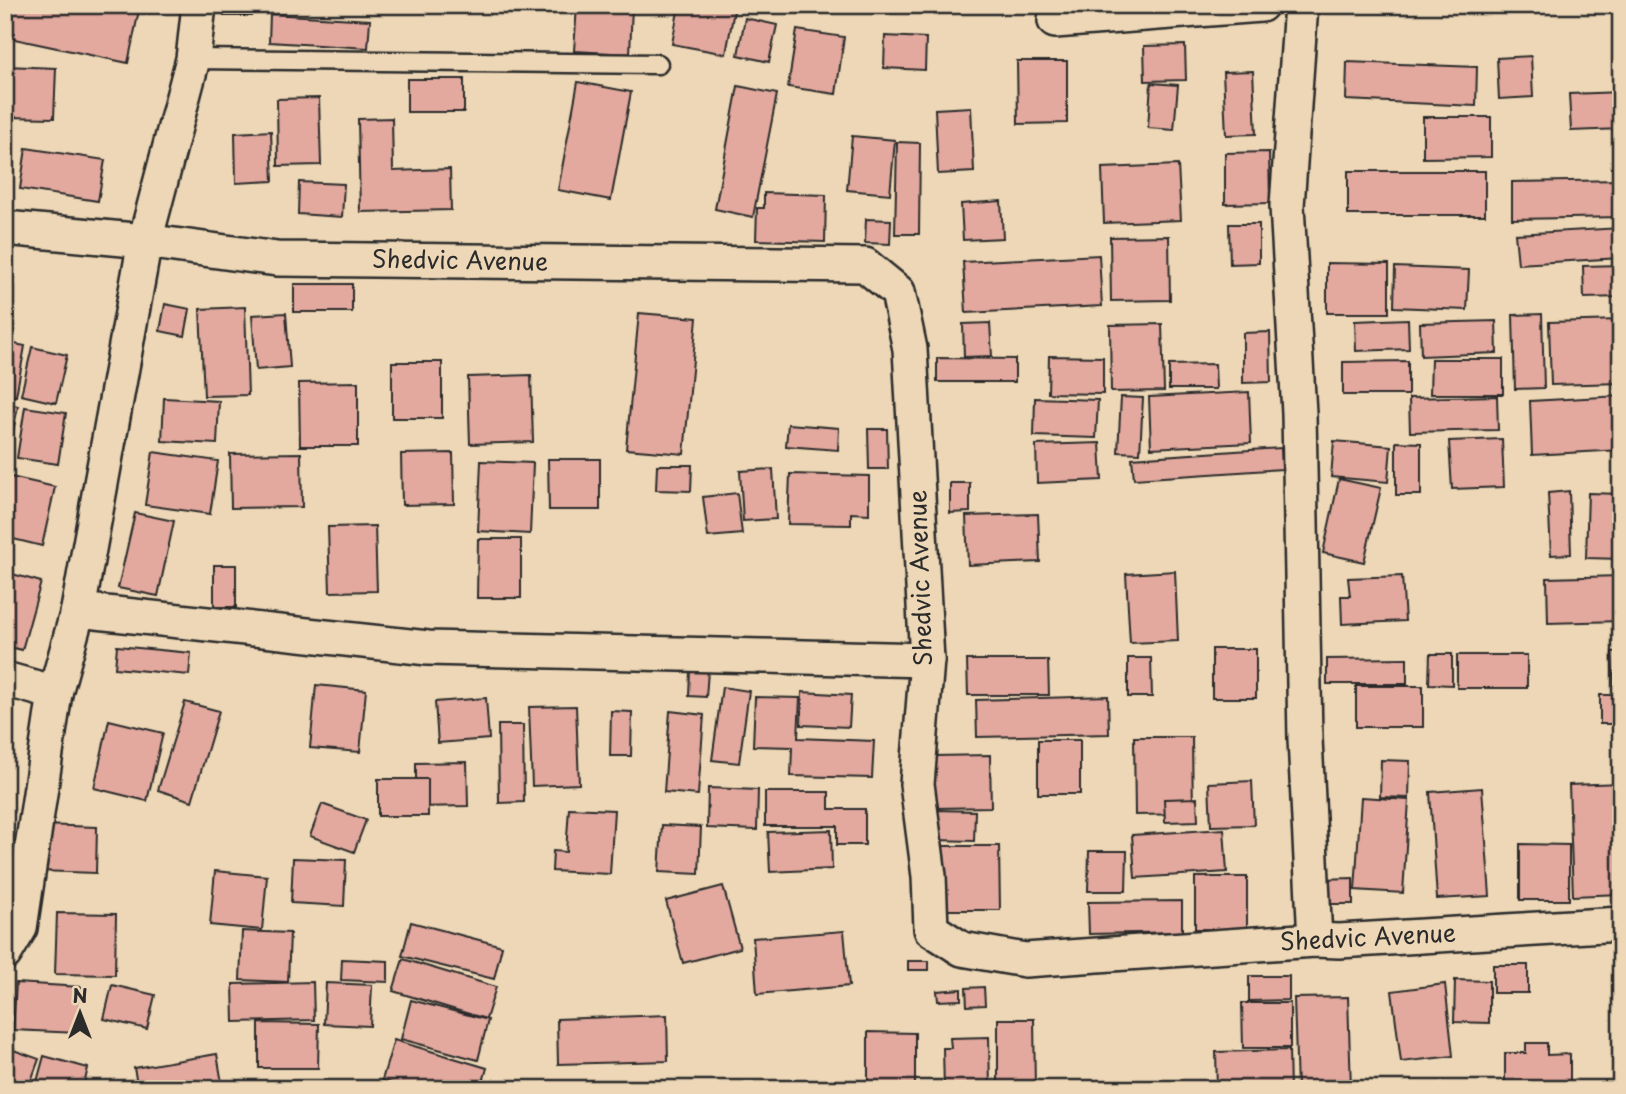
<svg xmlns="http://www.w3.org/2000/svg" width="1626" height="1094" viewBox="0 0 1626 1094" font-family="'Playpen Sans',sans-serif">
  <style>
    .building { fill: #e3a99e; stroke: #2b2b2b; stroke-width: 2 }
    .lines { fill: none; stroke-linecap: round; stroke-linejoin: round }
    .service-casing { stroke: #2b2b2b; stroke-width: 23 }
    .minor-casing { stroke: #2b2b2b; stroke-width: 38 }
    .service { stroke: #edd7b6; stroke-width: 18 }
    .minor { stroke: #edd7b6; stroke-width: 33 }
    .labels { text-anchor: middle; stroke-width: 5; stroke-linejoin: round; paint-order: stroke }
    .street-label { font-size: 24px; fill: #2b2b2b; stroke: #edd7b6 }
  </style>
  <rect width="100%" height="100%" fill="#edd7b6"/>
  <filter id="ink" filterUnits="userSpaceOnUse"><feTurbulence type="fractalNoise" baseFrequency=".0143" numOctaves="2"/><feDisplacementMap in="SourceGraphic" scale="14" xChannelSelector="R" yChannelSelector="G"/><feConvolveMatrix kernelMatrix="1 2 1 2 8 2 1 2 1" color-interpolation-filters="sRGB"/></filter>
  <g filter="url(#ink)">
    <!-- building -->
    <g class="building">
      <path d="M11,5h129l-12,58 -123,-26z"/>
      <rect x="224" y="5" width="28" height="11"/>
      <path d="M256,5h51v3z"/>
      <path d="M577,5h55l-2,49 -56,-3z"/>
      <path d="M679,5h56l-9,49 -54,-10z"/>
      <path d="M270,14l100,6 -2,28 -99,-6z"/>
      <path d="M745,18l32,7 -8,37 -31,-7z"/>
      <path d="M797,30l47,7 -8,57 -48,-7z"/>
      <path d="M885,36l41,2 -1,32 -41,-2z"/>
      <path d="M1185,45l1,35 -41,1 -1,-35z"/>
      <path d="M1531,56l2,41 -34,2 -2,-41z"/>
      <path d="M1017,61h50v62l-49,1z"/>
      <path d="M1347,62l130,5 -1,39 -130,-6z"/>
      <path d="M5,66l51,2 -2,50 -49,-1z"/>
      <path d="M1253,71l3,63 -30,1 -3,-63z"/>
      <rect x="407" y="79" width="57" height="33"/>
      <path d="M578,82l53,10 -20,108 -53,-10z"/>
      <path d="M1151,83l27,2 -4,45 -26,-2z"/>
      <path d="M738,86l39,8 -24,123 -38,-8z"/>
      <path d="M1621,92v37l-50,2 -2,-37z"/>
      <path d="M319,98l2,67 -43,1 -1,-67z"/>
      <path d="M971,107l3,65 -36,2 -3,-65z"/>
      <path d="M1423,117h68v40l-68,1z"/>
      <path d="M392,118l1,53 57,-2 1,41 -91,2 -2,-93z"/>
      <path d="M271,131l2,50 -37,2 -1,-50z"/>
      <path d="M852,136l43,4 -5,54 -43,-4z"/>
      <path d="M897,142l23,1 -1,91h-24z"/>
      <path d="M26,148l79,12 -7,41 -78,-12z"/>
      <path d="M1269,152l1,51 -45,1v-51z"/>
      <path d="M1178,165l3,55 -77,3 -2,-55z"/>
      <rect x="1348" y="171" width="137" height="44"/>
      <path d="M1621,180v37l-109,2v-37z"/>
      <path d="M299,182l45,2 -2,33 -44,-3z"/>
      <path d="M764,193l62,2 -1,47 -69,-2 1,-32h7z"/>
      <path d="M1001,201l2,37 -40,2 -2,-36z"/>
      <path d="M866,219l25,1 -1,24 -25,-1z"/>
      <path d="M1229,224h30v39l-29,1z"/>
      <path d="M1621,228v30l-103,6 -3,-30z"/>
      <path d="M1169,236l1,64 -59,1 -1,-64z"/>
      <path d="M1099,255l3,51 -136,7 -3,-51z"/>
      <path d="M1327,263l62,1v49h-62z"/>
      <path d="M1621,265v32l-37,1 -1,-32z"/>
      <path d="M1395,267l74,3 -2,40 -73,-3z"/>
      <rect x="294" y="284" width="58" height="28"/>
      <path d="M165,304l25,5 -5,27 -25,-5z"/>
      <path d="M245,307l3,88 -44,1 -4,-87z"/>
      <path d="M286,313l4,54 -34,3 -4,-55z"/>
      <path d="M639,313l58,5 -13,136 -58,-5z"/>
      <path d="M1542,314l2,74 -29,1 -2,-74z"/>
      <path d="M1408,319l1,30 -53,2 -1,-30z"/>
      <path d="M1621,320v63l-70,2 -2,-63z"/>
      <path d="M1496,321l1,32 -76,3 -1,-33z"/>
      <path d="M990,323l2,33 -28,1 -1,-33z"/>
      <path d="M1162,324l2,67 -53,1 -1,-67z"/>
      <path d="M1270,332l1,50 -28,1v-50z"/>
      <path d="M5,342l20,4 -9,50 -11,-2z"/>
      <path d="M32,347l35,8 -11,48 -35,-8z"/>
      <path d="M1049,356l54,1v37l-55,-1z"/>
      <path d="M937,358l78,1v23h-78z"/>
      <path d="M1431,359h72v35h-73z"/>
      <path d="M1408,361v34h-65v-33z"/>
      <rect x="392" y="362" width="50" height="56"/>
      <path d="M1215,364l1,25h-47v-24z"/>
      <path d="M531,375l2,67 -63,2 -2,-67z"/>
      <path d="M358,382v64h-58l-1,-63z"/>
      <path d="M1249,392l2,51 -100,5 -2,-51z"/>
      <path d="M1497,396l1,34 -88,2 -1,-34z"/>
      <path d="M1621,396v54l-89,5 -2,-54z"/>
      <path d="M1121,397l22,1 -3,55 -22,-1z"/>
      <path d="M164,398l55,3 -2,43 -55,-3z"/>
      <path d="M1035,398l63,2 -2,38 -62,-2z"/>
      <path d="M5,403l13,3 -9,47h-4z"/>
      <path d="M25,407l41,6 -8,51 -41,-6z"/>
      <path d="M788,424l51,4 -1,22 -52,-4z"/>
      <path d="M868,429h19l1,40h-19z"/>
      <path d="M1502,439l2,48 -52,2 -3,-48z"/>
      <path d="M1334,441l57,5 -3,36 -57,-5z"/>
      <path d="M1396,442l25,1v52h-25z"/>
      <path d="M1100,443l2,37 -65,3 -1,-38z"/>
      <path d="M1281,448l1,21 -148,10 -2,-21z"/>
      <path d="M153,452l65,9 -8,53 -65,-9z"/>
      <path d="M301,453l1,54 -71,1 -1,-54z"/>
      <path d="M453,453l1,51 -52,1 -1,-51z"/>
      <path d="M548,459h52v51h-51z"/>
      <path d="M481,461l52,2 -3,71 -52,-3z"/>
      <path d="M657,465h35l-1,26 -35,-1z"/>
      <path d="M773,469l3,50 -33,2 -3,-50z"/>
      <path d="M790,474l79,2v38l-18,-1v12l-63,-1z"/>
      <path d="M11,477l44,10 -13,59 -37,-9v-39z"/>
      <path d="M1339,479l42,9 -17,74 -41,-9z"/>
      <path d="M950,483h20v29l-20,1z"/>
      <path d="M1569,491l2,63 -20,1 -3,-62z"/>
      <path d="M737,493l5,41 -34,3 -5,-40z"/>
      <path d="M1588,493l33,1v65l-35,-1z"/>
      <path d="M135,513l39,8 -16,75 -40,-8z"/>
      <path d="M1038,514l2,48 -72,3 -2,-49z"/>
      <path d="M375,526l2,65 -47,1 -2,-65z"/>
      <path d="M478,539h43v59h-44z"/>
      <rect x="214" y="565" width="22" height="42"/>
      <path d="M1175,571l3,70 -48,2 -4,-69z"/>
      <path d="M5,572l36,10 -19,68 -17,-4z"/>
      <path d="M1402,576l3,45 -63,3 -1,-28h9l-2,-18z"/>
      <path d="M1621,576v45l-73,2 -1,-45z"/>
      <path d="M117,646l74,7 -2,22 -74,-7z"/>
      <rect x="1212" y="649" width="44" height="49"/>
      <path d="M1621,651v37l-7,1 -2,-37z"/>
      <path d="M1430,654h22v31l-23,-1z"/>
      <rect x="1457" y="655" width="70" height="33"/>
      <path d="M1128,658h23l1,39h-24z"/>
      <path d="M1407,658v26h-80v-25z"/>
      <path d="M967,660h81l1,35h-81z"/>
      <path d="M690,670l18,1 -2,26 -17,-1z"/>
      <path d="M316,685l50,5 -6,62 -50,-4z"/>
      <rect x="1356" y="686" width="67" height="41"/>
      <path d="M722,687l27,4 -10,72 -27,-3z"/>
      <path d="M802,692l49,3 -2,32 -48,-2z"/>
      <rect x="1600" y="695" width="21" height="29"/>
      <path d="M1108,696l1,38 -132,3 -1,-37z"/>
      <path d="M755,697l45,1 -2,40 76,3 -2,37 -81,-2 1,-29 -39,-1z"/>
      <path d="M486,698l3,41 -51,4 -3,-41z"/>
      <path d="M185,702l34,9 -27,90 -34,-11z"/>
      <path d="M576,706l3,78 -47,2 -3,-79z"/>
      <path d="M611,711l21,1 -1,44h-21z"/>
      <path d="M670,711l34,4 -6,80 -34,-3z"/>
      <path d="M109,720l54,13 -16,68 -53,-13z"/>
      <path d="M498,725h25l1,77 -25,1z"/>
      <path d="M1134,737h58l1,77 -58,1z"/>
      <rect x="1038" y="740" width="42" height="54"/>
      <path d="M990,755l1,52 -56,1 -1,-52z"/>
      <path d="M1381,760l29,1 -1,37 -29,-1z"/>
      <path d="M467,762l1,44 -52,1v-44z"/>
      <rect x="378" y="779" width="50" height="37"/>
      <path d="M1252,781l2,44 -43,1 -2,-43z"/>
      <path d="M1621,783v111l-48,2 -4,-111z"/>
      <path d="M708,788l50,2 -1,40 -50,-2z"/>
      <path d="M1482,788l8,108 -53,3 -7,-107z"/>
      <path d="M765,792h64v17h36v36h-28v-19h-72z"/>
      <path d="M1361,797l48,3 -6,93 -48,-3z"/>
      <path d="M1197,798l1,23 -33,1 -1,-23z"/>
      <path d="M322,804l44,16 -12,32 -44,-16z"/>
      <path d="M569,808l45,2 -4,64 -58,-3 1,-20 13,1z"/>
      <path d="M936,810l39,1 -1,30 -39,-1z"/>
      <path d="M41,825l56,2 -1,46 -57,-2z"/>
      <path d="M662,825l39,2 -2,47 -40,-2z"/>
      <path d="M1224,829l3,43 -92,6 -3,-43z"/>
      <path d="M831,830l1,39 -62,3 -2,-40z"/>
      <path d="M1520,844l49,1v55h-49z"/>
      <path d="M938,846h61l1,64h-61z"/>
      <path d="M1089,851h38l-1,40h-38z"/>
      <path d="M293,858l53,2 -2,46 -53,-3z"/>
      <path d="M215,871l52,5 -5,54 -52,-5z"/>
      <rect x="1195" y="877" width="52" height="52"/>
      <path d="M1353,878v26h-33v-25z"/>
      <path d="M723,886l17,62 -57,15 -17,-62z"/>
      <path d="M1182,901v31l-93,2 -1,-32z"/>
      <path d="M57,913l59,1 -1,61 -60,-1z"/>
      <path d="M411,922l91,24 -8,33 -92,-23z"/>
      <path d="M242,931l48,2 -2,49 -48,-2z"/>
      <path d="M844,931l5,55 -92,8 -4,-56z"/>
      <path d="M342,959l46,2v21l-47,-2z"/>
      <path d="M403,959l93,28 -10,32 -93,-28z"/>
      <rect x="908" y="961" width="21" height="9"/>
      <rect x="1493" y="965" width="35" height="28"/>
      <path d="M1249,976h40v24l-40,1z"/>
      <path d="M1455,980l34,1v42l-35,-1z"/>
      <path d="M313,982l1,38 -80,2 -1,-38z"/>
      <path d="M16,983l65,4 -3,46 -65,-3z"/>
      <path d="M326,983l46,2 -2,41 -46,-2z"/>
      <path d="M1445,984l8,72 -52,6 -9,-71z"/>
      <path d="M112,985l43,10 -8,34 -43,-10z"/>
      <path d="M984,987l1,18 -18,1 -1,-18z"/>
      <path d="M961,989v11l-23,1 -1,-10z"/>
      <path d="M1348,997l3,91 -54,1 -3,-91z"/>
      <path d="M411,1000l77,20 -10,40 -77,-21z"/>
      <path d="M1242,1003h48v45h-47z"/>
      <path d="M667,1015l1,46 -110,3 -1,-45z"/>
      <path d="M998,1019h36l1,70h-37z"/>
      <path d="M259,1023l60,1 -1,44h-59z"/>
      <path d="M868,1032l47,1v56h-47z"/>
      <path d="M989,1037l1,52h-46l-1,-41h8l-1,-10z"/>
      <path d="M394,1040l93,28 -6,21h-71l-28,-9z"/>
      <path d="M1526,1043h21v12l23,-1v35h-65v-36h21z"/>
      <path d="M5,1047l34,12 -11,30h-23z"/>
      <path d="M1289,1050l1,39h-73l-1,-37z"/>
      <path d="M217,1054l6,35h-85l-4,-21z"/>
      <path d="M44,1056l44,12 -5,21h-48z"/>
      <path d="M836,1083v6h-61v-5z"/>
    </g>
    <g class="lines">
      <defs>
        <path id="service" d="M193,59l465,5"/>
        <g id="minor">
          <path d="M1057,5l-2,16 206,-16"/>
          <path d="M1301,5l-14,201 12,207 6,326 10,201"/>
          <path d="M5,228l140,13 132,18 588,6 33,27 12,57 17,311 -10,124 12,92 2,53 31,20 63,11 290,-20 24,1 282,-17"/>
          <path d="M78,610l350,38 499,12"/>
          <path d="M5,679l50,14"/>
          <path d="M5,953l15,-25 35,-235 23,-83 67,-369 48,-182 6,-54"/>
        </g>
      </defs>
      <!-- service casing -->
      <use href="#service" class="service-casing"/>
      <!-- minor casing -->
      <use href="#minor" class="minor-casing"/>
      <!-- service -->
      <use href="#service" class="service"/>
      <!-- minor -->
      <use href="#minor" class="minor"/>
    </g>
  </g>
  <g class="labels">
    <!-- street labels -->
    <g class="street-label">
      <text transform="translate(460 261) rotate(1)" y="8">Shedvic Avenue</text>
      <text transform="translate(921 578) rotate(-92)" y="8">Shedvic Avenue</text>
      <text transform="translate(1368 938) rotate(-3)" y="8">Shedvic Avenue</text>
    </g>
  </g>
  <!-- margin -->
  <rect width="1626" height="1094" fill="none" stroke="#edd7b6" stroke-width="28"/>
  <rect x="14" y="14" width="1598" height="1066" fill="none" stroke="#2b2b2b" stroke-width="2.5" filter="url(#ink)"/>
  <!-- north arrow -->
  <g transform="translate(80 1013)" stroke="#edd7b6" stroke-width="5" paint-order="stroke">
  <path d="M0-5L12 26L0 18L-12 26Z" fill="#2b2b2b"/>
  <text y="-10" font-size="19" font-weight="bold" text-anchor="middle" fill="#2b2b2b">N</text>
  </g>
</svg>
